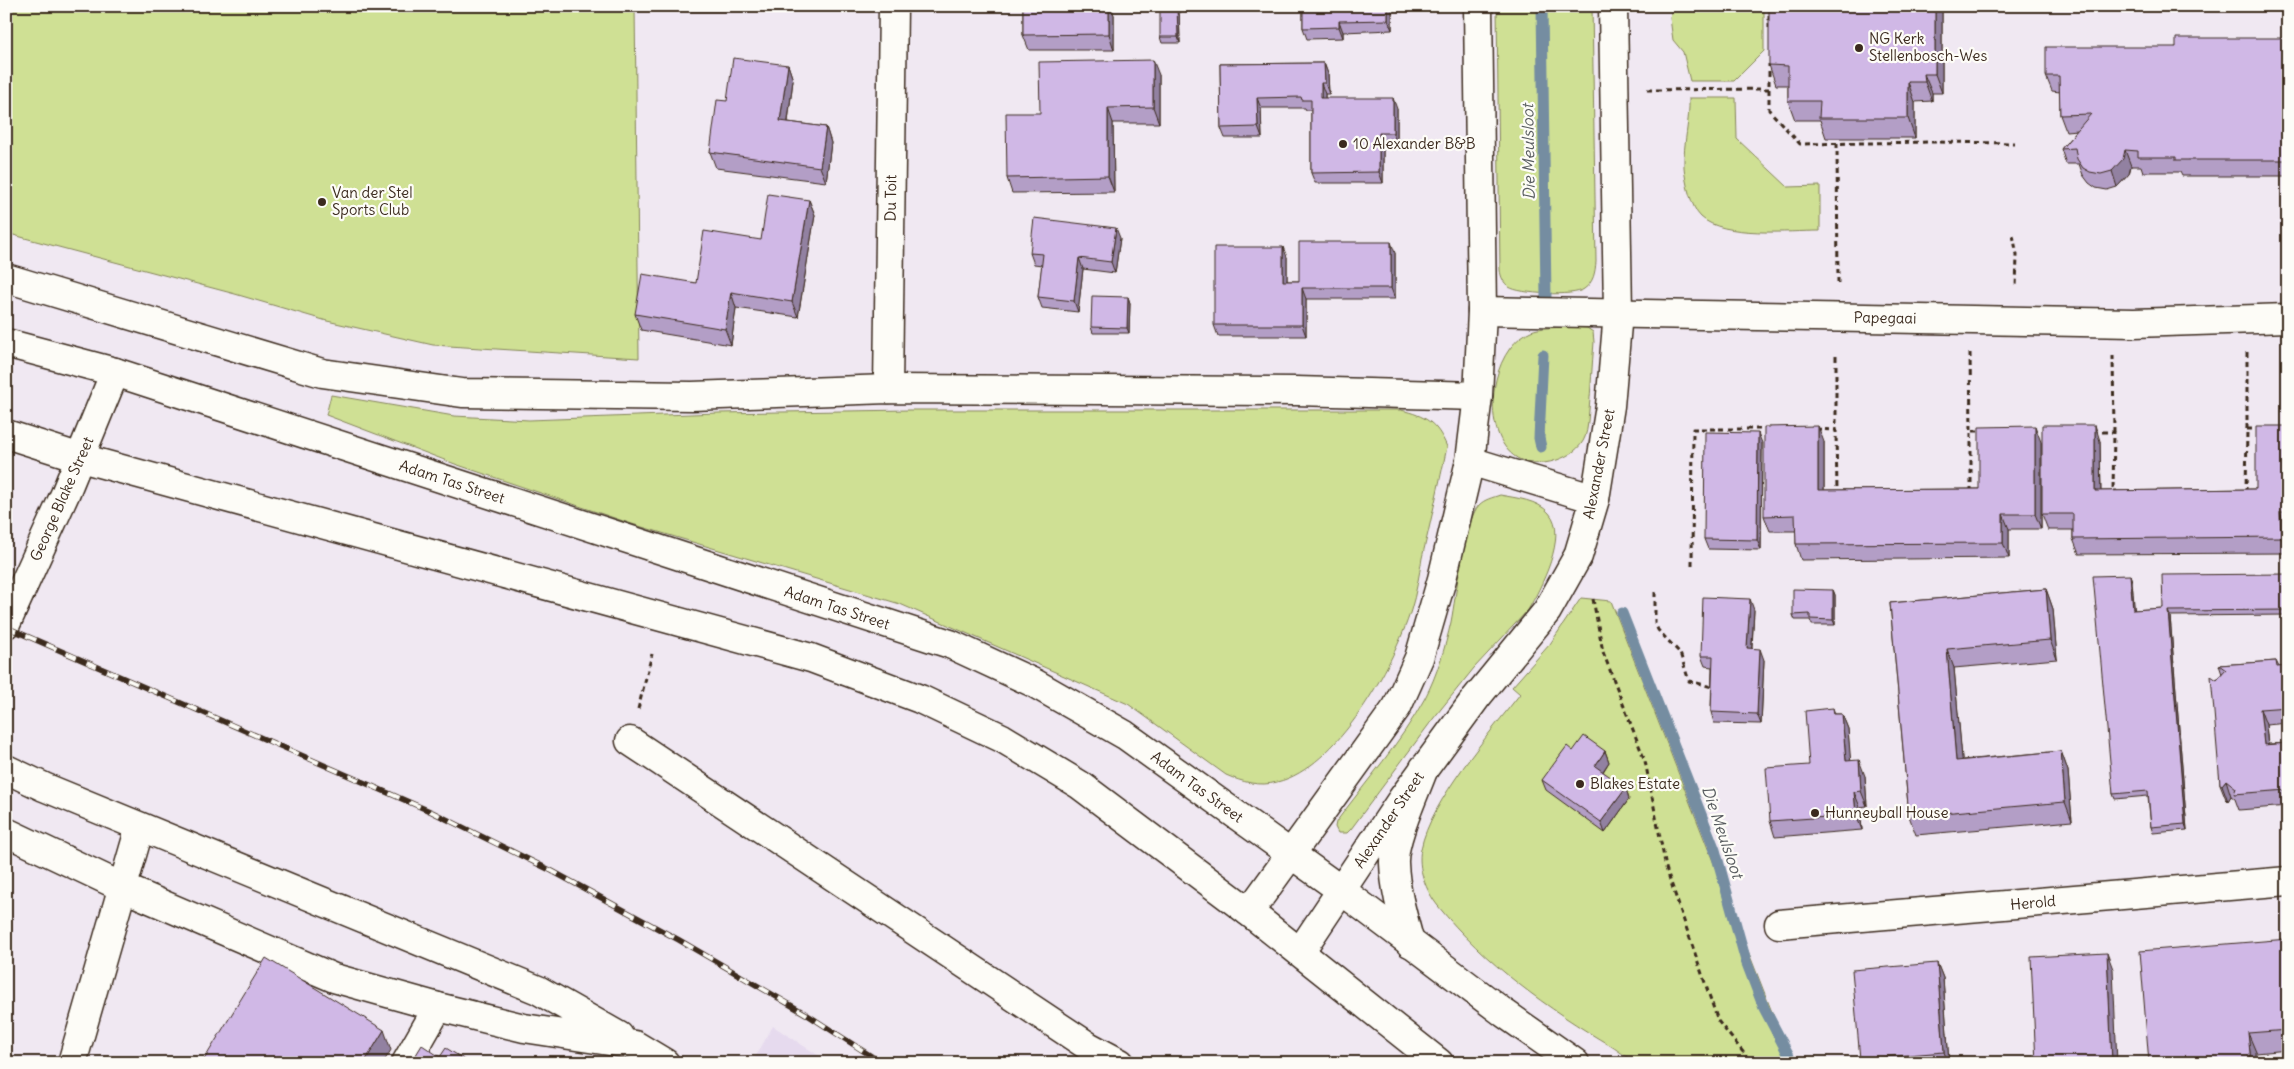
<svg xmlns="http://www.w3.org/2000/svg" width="2294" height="1069" viewBox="0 0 2294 1069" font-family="Delius,sans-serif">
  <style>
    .built { fill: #e6daee }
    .green { fill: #cfe094; stroke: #858559 }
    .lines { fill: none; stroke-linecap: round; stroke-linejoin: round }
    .stream { stroke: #748da1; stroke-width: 11 }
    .minor-casing { stroke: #3b2a1e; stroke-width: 31 }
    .major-casing { stroke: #3b2a1e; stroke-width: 31 }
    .path { stroke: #3b2a1e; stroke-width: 3; stroke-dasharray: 5 4; stroke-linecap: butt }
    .minor { stroke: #fdfcf7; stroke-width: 28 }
    .major { stroke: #fdfcf7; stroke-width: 28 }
    .rail-casing { stroke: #3b2a1e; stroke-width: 5.5 }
    .rail { stroke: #fdfcf7; stroke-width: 4; stroke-dasharray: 11; stroke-linecap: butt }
    .wall { fill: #b39ec6; stroke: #3b2a1e }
    .shaded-wall { fill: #9281a1; stroke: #3b2a1e }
    .building { fill: #d0b8e6; stroke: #3b2a1e }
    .poi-dot { fill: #3b2a1e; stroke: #fdfcf7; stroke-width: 2 }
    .labels { text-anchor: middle; stroke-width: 4.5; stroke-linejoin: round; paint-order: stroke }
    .poi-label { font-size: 15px; fill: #3b2a1e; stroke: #fdfcf7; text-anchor: start }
    .street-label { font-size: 15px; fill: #3b2a1e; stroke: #fdfcf7 }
    .water-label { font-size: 16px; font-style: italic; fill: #585c5f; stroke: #fdfcf7 }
  </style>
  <rect width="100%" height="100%" fill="#f0e8f2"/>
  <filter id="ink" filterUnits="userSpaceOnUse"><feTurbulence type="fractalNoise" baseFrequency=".02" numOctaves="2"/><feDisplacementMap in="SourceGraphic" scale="10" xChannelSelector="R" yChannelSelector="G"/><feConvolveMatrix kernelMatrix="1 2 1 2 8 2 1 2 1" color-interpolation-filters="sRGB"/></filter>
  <g filter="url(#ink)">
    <!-- built -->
    <path class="built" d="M773,1026l57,37h-78z"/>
    <!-- green -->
    <g class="green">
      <path d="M6,6h629l4,352 -206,-13 -106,-24 -92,-27 -229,-61z"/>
      <path d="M1497,6h95l4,256c-1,10 -2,20 -12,27 -10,8 -65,5 -75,-2 -6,-5 -8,-10 -9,-17z"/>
      <path d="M1764,6v45l-30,30h-44l-7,-29 -10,-12 -3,-22 2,-11z"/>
      <path d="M1689,98h47l1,41 51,48 32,-1v45c-30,0 -97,7 -119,-14 -10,-9 -16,-37 -17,-50 -1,-23 6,-46 5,-69z"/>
      <path d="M1565,327l22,1 6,4 1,10c-2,23 -3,46 -5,68 -1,9 -1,19 -4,27 -4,11 -16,19 -28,23 -79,26 -81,-105 -26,-129 10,-4 24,-3 34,-4z"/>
      <path d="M331,395l123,21 75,4 189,-7 191,-3h492c25,6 36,13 46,37 -8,37 -16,74 -25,111 -3,18 -6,36 -11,52 -17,55 -74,158 -134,172 -17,5 -35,0 -51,-7l-98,-71 -228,-100 -268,-80 -177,-60 -129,-49z"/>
      <path d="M1500,495c16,3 38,5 49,18 20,22 -9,76 -21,97l-54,58 -41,51 -82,110 -4,4h-9l-3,-6 1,-5c30,-40 65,-80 89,-124 12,-23 20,-50 26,-76 5,-25 13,-101 28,-117 6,-6 13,-7 21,-10z"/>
      <path d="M1581,598l30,3 181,462c-34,0 -68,0 -102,0 -16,0 -34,2 -50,0 -9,-2 -21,-12 -29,-17 -63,-37 -127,-83 -173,-140 -12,-15 -21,-38 -17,-57 9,-47 69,-116 99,-155l-8,-7 38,-43z"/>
    </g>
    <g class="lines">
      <!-- stream -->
      <g class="stream">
        <path d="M1542,6l4,292"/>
        <path d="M1541,447l-2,-9 4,-83"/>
        <path d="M1622,613l93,237 31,111 18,47 29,55"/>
      </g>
      <defs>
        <g id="minor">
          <path d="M6,278l316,95 140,20 230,3 196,-7 408,2 182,5"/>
          <path d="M1482,311l652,12 154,-5"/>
          <path d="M888,389l5,-383"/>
          <path d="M1470,461l125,38"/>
          <path d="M6,624l59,-130 50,-122"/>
          <path d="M630,741l458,305 32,17"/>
          <path d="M6,769l38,18 494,203 81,46"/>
          <path d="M6,832l116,55 212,91 104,29 86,21 111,17 30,18"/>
          <path d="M1249,912l148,-205 22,-49 23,-79 28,-118 8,-65 4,-85 -4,-305"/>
          <path d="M1779,924l509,-43"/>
          <path d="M1300,952l102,-153 74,-101 71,-87 31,-55 17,-57 15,-93 8,-93 -5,-307"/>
          <path d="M72,1063l68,-236"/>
          <path d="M406,1063l32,-56"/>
        </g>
        <g id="major">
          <path d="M6,343l109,29 835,272 84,39 91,52 216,155 163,123 71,50"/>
          <path d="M6,434l75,24 730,200 109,41 82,39 78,47 169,127 190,151"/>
          <path d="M1410,943c-7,-26 -15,-53 -16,-80 -1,-24 21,-70 30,-95"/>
        </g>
      </defs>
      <!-- minor casing -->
      <use href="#minor" class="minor-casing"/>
      <!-- major casing -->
      <use href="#major" class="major-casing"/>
      <!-- path -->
      <g class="path">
        <path d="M1769,6v22"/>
        <path d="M1769,89v21l31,34 134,-2 80,1"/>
        <path d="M1647,90l122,-1v-25"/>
        <path d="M1837,143l1,142"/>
        <path d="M2013,235l4,20 -1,33"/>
        <path d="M2247,352v77"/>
        <path d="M1970,353l1,78"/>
        <path d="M2113,355l1,77"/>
        <path d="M1836,356v74"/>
        <path d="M1816,429l20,1 1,62"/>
        <path d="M2093,432h21l-1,59h4"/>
        <path d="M1971,492v-61h11"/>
        <path d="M2246,492l1,-63h13"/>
        <path d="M1692,565l1,-136h74"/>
        <path d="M1655,592v31l3,7 22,23 9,28 23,6"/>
        <path d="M1593,599l10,53 42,109 21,107 52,153 34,42"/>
        <path d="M638,709l14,-55"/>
      </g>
      <!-- minor -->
      <use href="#minor" class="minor"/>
      <!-- major -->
      <use href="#major" class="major"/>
      <defs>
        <path id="rail" d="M6,627l426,185 120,59 127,69 127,74 76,49"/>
      </defs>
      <!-- rail casing -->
      <use href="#rail" class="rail-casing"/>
      <!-- rail -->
      <use href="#rail" class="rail"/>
    </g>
    <!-- wall -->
    <g class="wall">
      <path d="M689,6h118v4l-116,1z"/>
      <path d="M1023,6h88l3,9v35h-85l-6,-15z"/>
      <path d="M1179,6l1,37h-18l-2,-6z"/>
      <path d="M1303,6h89v24l-49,2v6l-36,1 -4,-11z"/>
      <path d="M1942,11v82h-10v8l-17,1v36h-89l-6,-18h-25l-7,-19v-16h-12l-7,-20z"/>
      <path d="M2288,41v135h-106l-2,-4h-37l-2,-6h-10l-2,8 -12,13 -10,3 -11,-2 -7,-5 -6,-8 -4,-11h-13l-5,-15 16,-19 -11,1 -6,-16v-23l-8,-1 -6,-15 130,-29z"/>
      <path d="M1324,63l4,11 1,20h-4v4l72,11v35h-14v39h-68l-4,-10v-63h-5l-1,-2h-44l1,30h-37l-4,-10 -1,-64z"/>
      <path d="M788,65l5,15 -5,42 38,5 5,16 -5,39 -110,-14 -6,-16 17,-51z"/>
      <path d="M1159,75v48h-46l1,69 -102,1 -5,-15 33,-65z"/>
      <path d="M809,200l6,15 -17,102 -62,-9 -5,37 -90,-15 -6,-16 61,-31 65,-43z"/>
      <path d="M1120,238l-5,35 -32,-4 -5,43 -36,-4 -4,-11 4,-32 -8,-1 -4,-11z"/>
      <path d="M1395,253v46h-89v37h-88l-4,-11 73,-68v24h12z"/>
      <path d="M1128,297l2,6 -1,30h-36l-2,-6z"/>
      <path d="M2288,426v102h-2v25l-207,1 -6,-15v-9h-25l-6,-16 58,-73 1,50 155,-2z"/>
      <path d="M1824,442v48l155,-1 62,-47v87h-32v29l-208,2 -5,-16v-13h-26l-6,-15z"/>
      <path d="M1762,443l-1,107 -53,-1 -4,-10z"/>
      <path d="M2288,574v41l-118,1 17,214 -34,3 -2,-6 -3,-31 -33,3 -2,-5 17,-219 2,6 2,29 29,-2z"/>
      <path d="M2046,589l7,20 4,50 -103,9 8,92 99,-9 7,20 4,50 -156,14 -7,-19 -19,-213z"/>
      <path d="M1833,590l2,5v30h-23l-2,-5h-15l-2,-5z"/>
      <path d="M1754,610l-2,38 12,12 -3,64 -47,-1 -3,-11 1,-45 -7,-1 -4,-10z"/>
      <path d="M2276,661l3,6 9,-1v57l-22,2 2,19 20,-1v63l-49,4 -4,-11 -4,-3 -3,5 -2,-2 -6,-15 -3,-104 5,-6 -3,-9z"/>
      <path d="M1833,708l2,6h7l6,15 2,32 15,15 2,30 -7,1 2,23 -87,7 -5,-16 39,-56z"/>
      <path d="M1573,751h32l4,11 -6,10 26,27 -24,34 -59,-43 -4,-10z"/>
      <path d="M2288,939v111l-139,13z"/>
      <path d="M1937,963l6,15 6,85h-88l-1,-4z"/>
    </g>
    <!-- shaded-wall -->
    <g class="shaded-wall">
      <path d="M1109,6h2l3,9v35l-5,-16z"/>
      <path d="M1177,6h2l1,37 -2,-6z"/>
      <path d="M1388,6h4v24l-4,-10z"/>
      <path d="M1935,6h5l2,5v82l-7,-19z"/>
      <path d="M1339,21l4,11v6l-4,-11z"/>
      <path d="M1153,60l6,15v48l-6,-16z"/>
      <path d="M1324,63l4,11 1,20 -4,-11z"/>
      <path d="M788,65l5,15 -7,56 -6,-15z"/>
      <path d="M1924,74l8,19v8l-7,-19z"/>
      <path d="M1908,82l7,20v36l-7,-20z"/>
      <path d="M1321,83l4,11v15l-4,-11z"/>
      <path d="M1257,98l4,10 1,30 -4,-11z"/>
      <path d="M1393,98l4,11v35l-4,-11z"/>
      <path d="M1108,108l5,15 1,69 -6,-16z"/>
      <path d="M826,127l5,16 -5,39 -6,-15z"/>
      <path d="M1379,133l4,11v39l-4,-11z"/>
      <path d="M2125,150l6,16 -2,8 -12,13 -5,-16z"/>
      <path d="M809,200l6,15 -17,102 -6,-15z"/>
      <path d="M1116,228l4,10 -5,35 -4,-11z"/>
      <path d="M1391,242l4,11v46l-4,-11z"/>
      <path d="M1283,247l4,10v35l-4,-11z"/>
      <path d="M1079,258l4,11 -5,43 -4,-11z"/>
      <path d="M1302,288l4,11v37l-4,-11z"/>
      <path d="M731,292l5,16 -5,37 -6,-16z"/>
      <path d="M1128,297l2,6 -1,30 -2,-5z"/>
      <path d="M2095,425l5,16 1,65 -6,-15z"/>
      <path d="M1818,426l6,16v64l-6,-16z"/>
      <path d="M2035,426l6,16v87l-6,-15z"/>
      <path d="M1758,433l4,10 -1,107 -4,-10z"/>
      <path d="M2280,512l6,16v25l-5,-16z"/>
      <path d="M2003,514l6,15v29l-6,-15z"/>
      <path d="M2130,575l2,6 3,34 -2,-5z"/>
      <path d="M2046,589l7,20 4,50 -7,-19z"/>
      <path d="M1833,590l2,5v30l-2,-5z"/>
      <path d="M1750,599l4,11 -3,49 -4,-11z"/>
      <path d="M2168,611l2,5 17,214 -2,-6z"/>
      <path d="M1760,649l4,11 -3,64 -4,-10z"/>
      <path d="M1947,649l7,19 10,112 -8,-19z"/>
      <path d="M2260,709l6,16 3,35 -5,-15z"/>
      <path d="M1842,714l6,15 4,47 -6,-15z"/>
      <path d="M1605,751l4,11 -10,15 -4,-11z"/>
      <path d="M2061,751l7,20 4,50 -7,-19z"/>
      <path d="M1859,760l6,16 2,30 -6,-15z"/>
      <path d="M2226,780l5,16 -3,5 -6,-16z"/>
      <path d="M1626,788l3,11 -24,34 -4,-11z"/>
      <path d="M1854,792l6,15 2,23 -6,-15z"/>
      <path d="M2107,953l6,16 4,94h-5z"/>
      <path d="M1937,963l6,15 6,85h-1l-4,-11z"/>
      <path d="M384,1030l7,20 -8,13h-19z"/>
      <path d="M2248,1033l8,19v11h-5z"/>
    </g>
    <!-- building -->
    <g class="building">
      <path d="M1023,6h86v28l-86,1z"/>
      <path d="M1160,6h17l1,31h-18z"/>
      <path d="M1303,6h85v14l-49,1v6l-36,1z"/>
      <path d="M1769,6h166v68h-11l1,8h-17v36h-89l1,-17h-32v-35l-19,-1z"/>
      <path d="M2176,38h111l1,3v119h-112v-3h-38v-6l-13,-1 -2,9 -11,12 -11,3 -11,-2 -7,-4 -6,-9 -2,-11 -14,1 30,-35 -31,1 -1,-39h-13v-29h130z"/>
      <path d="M733,58l55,7 -8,56 46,6 -6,40 -110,-15 7,-52 10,1z"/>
      <path d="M1153,60v47l-45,1v68l-101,2 -1,-65h34l-1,-51z"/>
      <path d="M1324,63l1,20h-4v15h72v35h-14v39l-68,1v-73h-9l-1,-3 -44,1 1,29 -37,1 -1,-64z"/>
      <path d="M768,194l41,6 -17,102 -61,-10 -6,37 -90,-15 7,-40 54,9 8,-52 57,9z"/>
      <path d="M1034,218l82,10 -5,34 -32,-4 -5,43 -36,-4 5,-43 -13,-1z"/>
      <path d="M1299,242h92v46h-89v37h-88v-78h69v34h16z"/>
      <path d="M1092,296l36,1 -1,31 -36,-1z"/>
      <path d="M2042,425h53v66l161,-2v-63h32v86h-8l1,25 -208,2v-25h-31z"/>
      <path d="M1818,426v64l161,-1v-62l56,-1v88h-32v29l-207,1 -1,-29 -31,1v-89z"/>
      <path d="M1705,432l53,1 -1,107 -53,-1z"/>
      <path d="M2288,574v36l-120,1 17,213 -34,3 -3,-36 -35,3 -20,-218 37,-1 3,35 30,-2 -1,-33z"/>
      <path d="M1793,589l40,1v30l-23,-1v-5l-17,1z"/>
      <path d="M2046,589l4,51 -103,9 9,112 105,-10 4,51 -156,14 -19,-213z"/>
      <path d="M1703,597l47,2 -3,49 13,1 -3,65 -46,-2 2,-56h-12z"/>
      <path d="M2276,661l1,6 11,-1v41l-28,2 4,36 24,-2v39h-2l1,8 -53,4 2,-6 -10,-8 -4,5 -2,-1 -9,-108 6,4 9,-10 -7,-5z"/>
      <path d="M1833,708l1,6h8l4,47 13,-1 2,31 -7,1 2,23 -86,6 -4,-53 43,-3 -4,-54z"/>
      <path d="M1584,736l21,15 -10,15 31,22 -25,34 -59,-42 25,-34 6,5z"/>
      <path d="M2288,939v91l-40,3 3,30h-102l-9,-112z"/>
      <path d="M2107,953l5,110h-76l-5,-106z"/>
      <path d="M266,958l118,72 -20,33h-162z"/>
      <path d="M1937,963l7,89 -84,7 -8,-89z"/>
      <path d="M422,1045l18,12 6,-9 24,15h-59z"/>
    </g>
  </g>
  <!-- markers -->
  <g class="poi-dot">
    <circle cx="1859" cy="48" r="5"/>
    <circle cx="1343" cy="144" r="5"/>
    <circle cx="322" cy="202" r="5"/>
    <circle cx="1580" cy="784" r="5"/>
    <circle cx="1815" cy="813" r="5"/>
  </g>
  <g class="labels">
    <!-- poi labels -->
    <g class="poi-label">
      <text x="1869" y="44">NG Kerk<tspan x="1869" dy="17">Stellenbosch-Wes</tspan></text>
      <text x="1353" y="149">10 Alexander B&amp;B</text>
      <text x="332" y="198">Van der Stel<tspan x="332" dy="17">Sports Club</tspan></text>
      <text x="1590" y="789">Blakes Estate</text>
      <text x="1825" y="818">Hunneyball House</text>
    </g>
    <!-- street labels -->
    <g class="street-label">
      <text transform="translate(891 198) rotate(-89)" y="5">Du Toit</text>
      <text transform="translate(1885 318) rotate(1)" y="5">Papegaai</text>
      <text transform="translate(1599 464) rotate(-79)" y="5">Alexander Street</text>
      <text transform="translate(452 482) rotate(18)" y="5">Adam Tas Street</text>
      <text transform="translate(62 499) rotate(-66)" y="5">George Blake Street</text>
      <text transform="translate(837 608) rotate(18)" y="5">Adam Tas Street</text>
      <text transform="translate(1197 787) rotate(36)" y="5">Adam Tas Street</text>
      <text transform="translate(1389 820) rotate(-56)" y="5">Alexander Street</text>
      <text transform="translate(2033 903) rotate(-5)" y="5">Herold</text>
    </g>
    <!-- water labels -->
    <g class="water-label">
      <text transform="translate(1528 152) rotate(-91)" y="6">Die Meulsloot</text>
      <text transform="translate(1723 832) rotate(71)" y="6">Die Meulsloot</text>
    </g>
  </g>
  <!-- margin -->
  <rect width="2294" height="1069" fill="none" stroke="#fdfcf7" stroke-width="25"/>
  <rect x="12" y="12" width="2269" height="1044" fill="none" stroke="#3b2a1e" stroke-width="2" filter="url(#ink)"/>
</svg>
